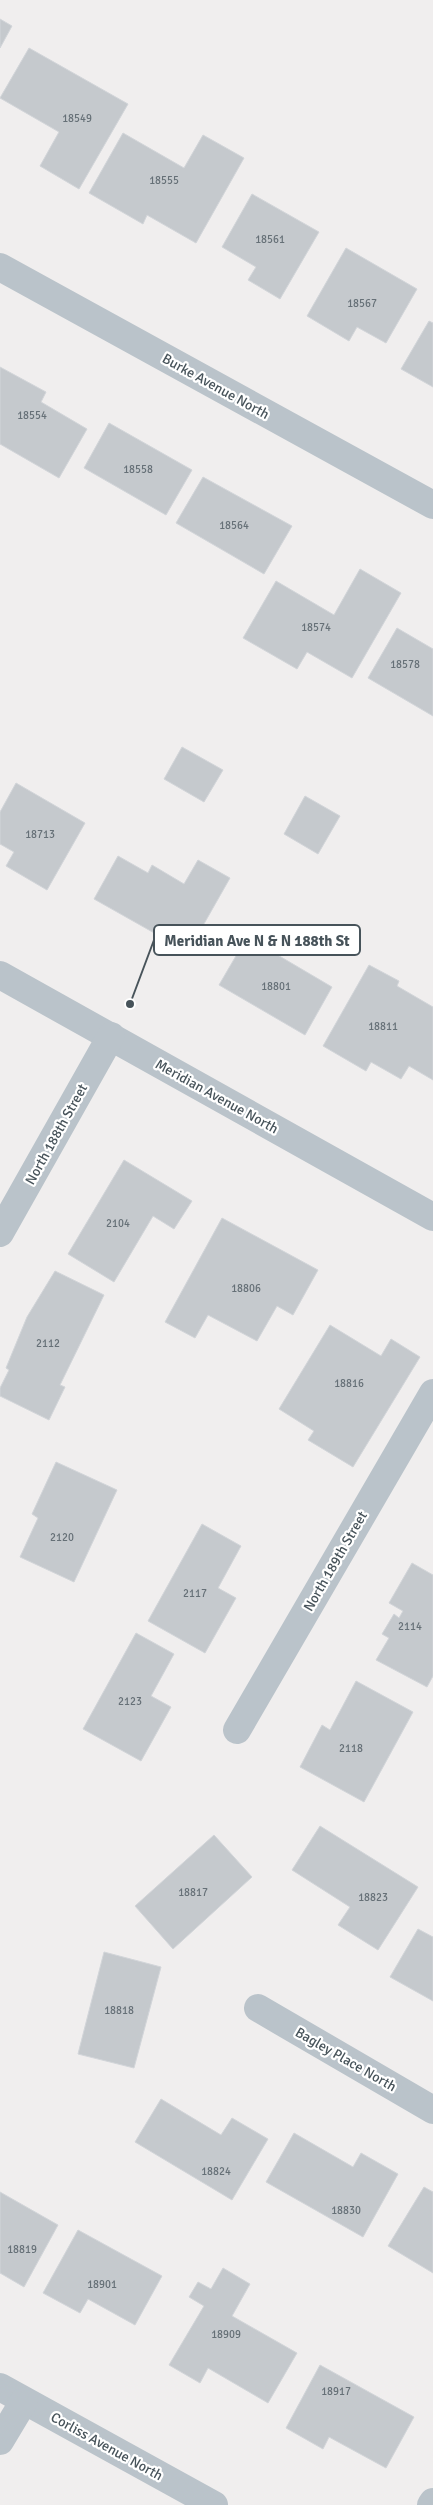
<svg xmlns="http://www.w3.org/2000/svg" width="433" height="2505" viewBox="0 0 433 2505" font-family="Signika,sans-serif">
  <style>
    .building { fill: #c5c9cd; stroke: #d2d5d9 }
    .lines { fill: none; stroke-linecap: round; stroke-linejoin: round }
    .minor { stroke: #bac3ca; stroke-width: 28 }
    .labels { text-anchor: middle; stroke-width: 4.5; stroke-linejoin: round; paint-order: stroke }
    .number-label { font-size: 11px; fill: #667077 }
    .street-label { font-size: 14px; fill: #47535a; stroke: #fff }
    .leader { fill: none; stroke: #47535a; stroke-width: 2 }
    .callout-dot { fill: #47535a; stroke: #fff; stroke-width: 2 }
    .callout { fill: #fff; stroke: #47535a; stroke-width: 2 }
    .callout-label { font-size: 15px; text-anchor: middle; font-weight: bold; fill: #47535a }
  </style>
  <rect width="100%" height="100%" fill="#f0eeee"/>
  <!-- building -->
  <g class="building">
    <path d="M0,19l12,7 -12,22z"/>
    <path d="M29,48l99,56 -49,85 -39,-23 19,-34 -59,-34z"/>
    <path d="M123,133l61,35 19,-33 41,23 -48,85 -49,-28 -4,9 -54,-31z"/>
    <path d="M252,194l67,38 -39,67 -32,-19 8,-13 -34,-20z"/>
    <path d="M346,248l71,41 -31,54 -29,-16 -8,14 -42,-25z"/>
    <path d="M429,321l4,2v64l-32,-18z"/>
    <path d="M0,367l46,25 -5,10 46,27 -28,49 -59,-34z"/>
    <path d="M109,423l83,47 -26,45 -82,-47z"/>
    <path d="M203,477l89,49 -28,48 -88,-51z"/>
    <path d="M360,569l41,24 -49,85 -45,-26 -10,17 -54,-31 33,-57 58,34z"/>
    <path d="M397,628l36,21v67l-65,-38z"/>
    <path d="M182,747l41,23 -19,32 -40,-23z"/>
    <path d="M16,783l69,40 -38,67 -41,-24 8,-14 -14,-8v-32z"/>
    <path d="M305,796l35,20 -22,38 -34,-20z"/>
    <path d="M118,856l30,17 4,-8 32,19 14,-24 32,18 -42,74 -94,-53z"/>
    <path d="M247,937l85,50 -27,48 -86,-50z"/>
    <path d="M369,965l30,16 -2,5 36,21v73l-24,-14 -8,13 -30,-17 -5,9 -43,-25z"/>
    <path d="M124,1160l68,41 -18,28 -21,-13 -39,66 -46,-28z"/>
    <path d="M222,1218l96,52 -25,45 -16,-9 -20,35 -49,-26 -13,23 -30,-16z"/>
    <path d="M55,1271l49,24 -44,90 5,2 -16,33 -49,-24v-8l9,-18 -3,-2 21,-51z"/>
    <path d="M330,1325l51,31 10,-17 29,18 -67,110 -45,-27 6,-9 -35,-22z"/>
    <path d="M56,1462l61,28 -43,92 -54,-25 18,-39 -6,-4z"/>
    <path d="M202,1524l39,22 -23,42 18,10 -31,55 -57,-32z"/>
    <path d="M412,1563l21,12v101l-6,11 -51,-27 13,-22 -7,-4 12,-20 5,4 4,-7 -14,-8z"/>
    <path d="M136,1633l38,21 -23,42 20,11 -30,54 -58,-32z"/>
    <path d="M356,1681l57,31 -49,90 -64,-35 22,-42 8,5z"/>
    <path d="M320,1826l98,61 -40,63 -40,-25 12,-18 -58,-37z"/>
    <path d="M214,1835l38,42 -79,72 -38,-43z"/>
    <path d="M418,1929l15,8v64l-43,-24z"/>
    <path d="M104,1952l57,15 -27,101 -56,-14z"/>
    <path d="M161,2099l60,36 11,-17 36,21 -36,61 -97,-58z"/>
    <path d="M294,2133l59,34 8,-14 37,21 -35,63 -97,-55z"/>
    <path d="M424,2187l9,5v81l-45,-27z"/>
    <path d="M0,2192l58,33 -34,62 -24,-14z"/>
    <path d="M78,2230l84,46 -27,49 -47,-26 -8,14 -37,-20z"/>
    <path d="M223,2268l27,16 -18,32 65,37 -29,50 -60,-35 -8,15 -31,-18 35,-59 -15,-9 9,-15 13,7z"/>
    <path d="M320,2365l94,52 -28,51 -57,-31 -6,12 -37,-21z"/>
  </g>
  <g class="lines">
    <!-- minor -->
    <g class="minor">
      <path d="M0,267l433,238"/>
      <path d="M0,975l433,242"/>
      <path d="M0,1233l111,-197"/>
      <path d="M237,1730l196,-337"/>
      <path d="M258,2008l175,102"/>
      <path d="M0,2387l214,118"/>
      <path d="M0,2441l24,-40"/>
      <path d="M431,2505l2,-3"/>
    </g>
  </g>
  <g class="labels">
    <!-- number labels -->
    <g class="number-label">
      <text x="77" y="122">18549</text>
      <text x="164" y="184">18555</text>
      <text x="270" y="243">18561</text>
      <text x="362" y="307">18567</text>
      <text x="32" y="419">18554</text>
      <text x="138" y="473">18558</text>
      <text x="234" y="529">18564</text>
      <text x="316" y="631">18574</text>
      <text x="405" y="668">18578</text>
      <text x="40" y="838">18713</text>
      <text x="276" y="990">18801</text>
      <text x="383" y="1030">18811</text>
      <text x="118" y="1227">2104</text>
      <text x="246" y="1292">18806</text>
      <text x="48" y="1347">2112</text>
      <text x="349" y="1387">18816</text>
      <text x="62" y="1541">2120</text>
      <text x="195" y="1597">2117</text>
      <text x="410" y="1630">2114</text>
      <text x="130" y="1705">2123</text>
      <text x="351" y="1752">2118</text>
      <text x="193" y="1896">18817</text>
      <text x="373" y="1901">18823</text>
      <text x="119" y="2014">18818</text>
      <text x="216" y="2175">18824</text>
      <text x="346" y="2214">18830</text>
      <text x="22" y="2253">18819</text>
      <text x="102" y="2288">18901</text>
      <text x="226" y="2338">18909</text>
      <text x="336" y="2395">18917</text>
    </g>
    <!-- street labels -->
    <g class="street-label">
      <text transform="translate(216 386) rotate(29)" y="5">Burke Avenue North</text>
      <text transform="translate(217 1096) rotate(29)" y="5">Meridian Avenue North</text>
      <text transform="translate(56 1134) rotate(-61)" y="5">North 188th Street</text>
      <text transform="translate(335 1561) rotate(-60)" y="5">North 189th Street</text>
      <text transform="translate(346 2059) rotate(30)" y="5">Bagley Place North</text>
      <text transform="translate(107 2446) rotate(29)" y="5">Corliss Avenue North</text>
    </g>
  </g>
  <!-- callouts -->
  <path class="leader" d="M130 1004L154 940"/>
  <circle class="callout-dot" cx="130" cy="1004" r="5"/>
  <rect class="callout" x="154" y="925" width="206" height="30" rx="5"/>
  <g class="callout-label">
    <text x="257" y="946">Meridian Ave N &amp; N 188th St</text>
  </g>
</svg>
